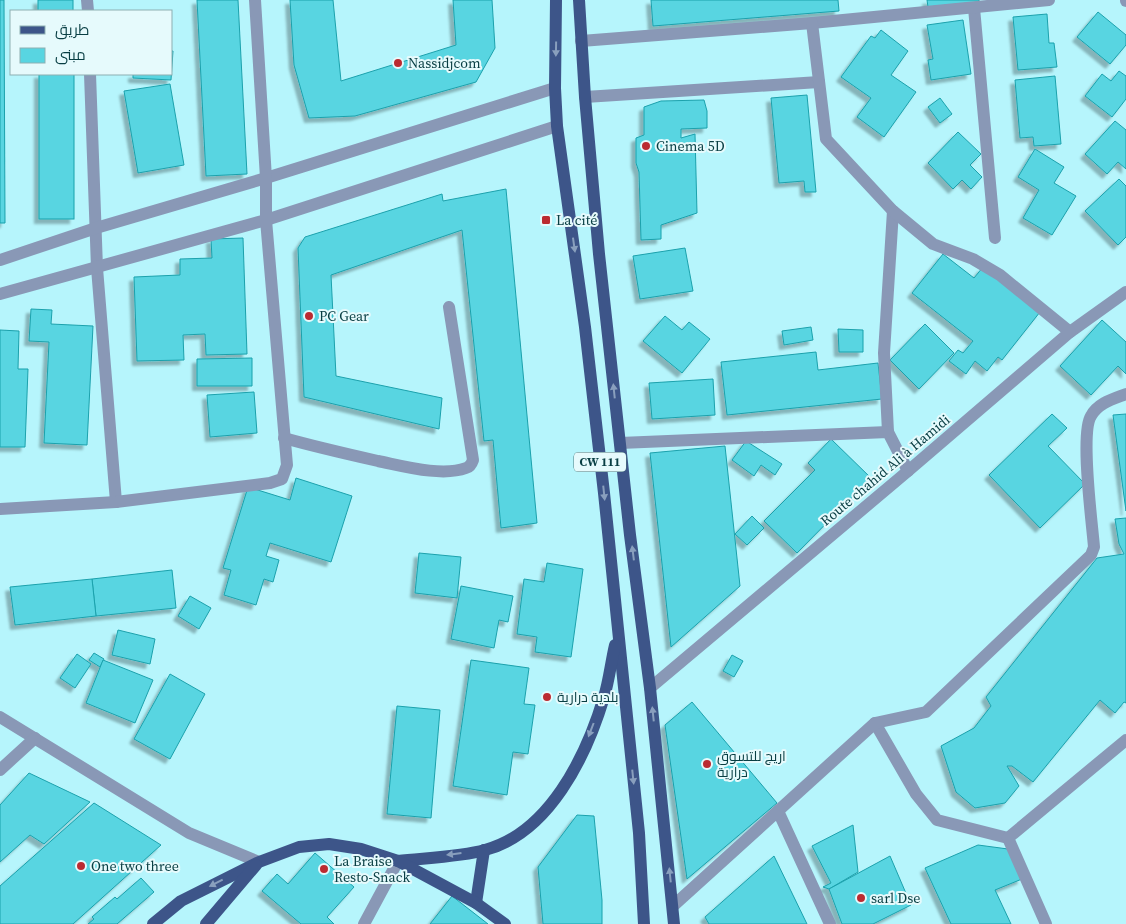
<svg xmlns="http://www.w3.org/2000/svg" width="1126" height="924" viewBox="0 0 1126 924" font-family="'Source Serif 4',Cairo,serif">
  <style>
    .building { fill: #58d5e1; stroke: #1ba1ac; filter: url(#shadow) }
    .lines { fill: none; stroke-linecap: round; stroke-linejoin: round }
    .minor { stroke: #8998b6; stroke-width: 12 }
    .major { stroke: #3d5589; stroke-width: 12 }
    .oneway { fill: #899fbd }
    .poi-dot { fill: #bb2b31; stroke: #e6fafc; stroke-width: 2 }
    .labels { text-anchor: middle; stroke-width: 4; stroke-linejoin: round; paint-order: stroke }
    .shield { fill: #e6fafc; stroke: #4b767a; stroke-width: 1 }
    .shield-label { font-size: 12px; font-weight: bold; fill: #083e43 }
    .poi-label { font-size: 14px; fill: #083e43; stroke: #e6fafc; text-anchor: start }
    .street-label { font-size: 14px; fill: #083e43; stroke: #e6fafc }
  </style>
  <defs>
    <filter id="shadow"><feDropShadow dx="-4.5" dy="4.5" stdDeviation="1" flood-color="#0004"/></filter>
  </defs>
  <rect width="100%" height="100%" fill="#b6f5fc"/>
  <!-- building -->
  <g class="building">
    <path d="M0,0h4l1,223h-5z"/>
    <rect x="38" y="0" width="35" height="11"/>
    <path d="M197,0h41l9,174 -41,2z"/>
    <path d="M290,0h43l8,81 115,-36 -3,-45h39l3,48 -19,34 -121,34 -46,2 -15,-53z"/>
    <path d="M651,0h187l1,11 -186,15z"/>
    <path d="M927,0h52v2l-51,5z"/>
    <path d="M1098,12l28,23v10l-16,19 -33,-27z"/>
    <path d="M1047,14l2,29h5l3,24 -39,3 -5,-53z"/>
    <path d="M963,20l8,54 -40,6 -3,-20 5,-1 -6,-34z"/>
    <path d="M881,30l27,21 -17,24 25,17 -32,45 -27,-20 14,-19 -30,-21 30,-41 4,2z"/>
    <path d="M171,51h2l-2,29 -38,-2v-4h38z"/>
    <path d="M1119,71l7,5v23l-14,18 -27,-21 17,-22 9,7z"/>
    <rect x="39" y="74" width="35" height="145"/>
    <path d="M1055,76l6,68 -27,2 -1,-9 -13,1 -5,-58z"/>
    <path d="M170,84l14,81 -46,8 -14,-82z"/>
    <path d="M807,95l9,97h-11l-1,-11 -25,2 -8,-85z"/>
    <path d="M940,98l12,16 -12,9 -12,-16z"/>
    <path d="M704,100l3,11v17l-26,1v9l14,-4 2,79 -36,12v14l-20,1 -2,-68 -3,-9v-25l8,-3v-28l17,-6z"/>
    <path d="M1115,121l11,9v39l-8,-7 -11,12 -22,-20z"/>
    <path d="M958,132l23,22 -11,11 12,12 -11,12 -9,-9 -9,9 -25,-26z"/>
    <path d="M1035,149l29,18 -10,16 22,13 -24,39 -29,-17 16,-28 -21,-13z"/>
    <path d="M1119,179l7,7v51l-8,8 -33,-34z"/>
    <path d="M506,189l31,334 -36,5 -8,-88 -9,1 -22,-211 -131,45 5,101 106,22 -3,31 -135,-32 -6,-149 7,-11 137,-43 1,7z"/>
    <path d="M243,238l4,116 -41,1 -1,-21 -22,1 1,25 -47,1 -3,-84 46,-2v-16l32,-1 -1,-19z"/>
    <path d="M685,248l8,43 -53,8 -7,-43z"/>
    <path d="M943,254l31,24 9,-11 57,45 -38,48 -4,-3 -11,14 -12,-10 -9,13 -17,-13 9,-11 5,3 10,-12 -61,-48z"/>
    <path d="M31,309l21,1 -1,14 42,2 -6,119 -43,-2 5,-101 -20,-1z"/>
    <path d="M665,316l17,14 7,-8 21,17 -28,34 -39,-32z"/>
    <path d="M1102,320l24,22v32l-8,-8 -27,29 -31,-29z"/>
    <path d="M925,324l29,29 -35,36 -29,-29z"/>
    <path d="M811,327l2,13 -29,5 -2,-14z"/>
    <path d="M838,329l25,1v22h-24z"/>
    <path d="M0,330l19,1 -1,38h10l-3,78h-25z"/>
    <path d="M816,352l2,18 60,-7 4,36 -155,16 -6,-53z"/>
    <path d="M252,358v28h-55v-27z"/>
    <path d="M713,379l2,36 -63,4 -3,-36z"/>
    <path d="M254,392l3,41 -47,4 -3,-42z"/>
    <path d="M1052,414l15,14 -19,18 37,38 -45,44 -51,-53z"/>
    <path d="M1126,414v97l-13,-96z"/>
    <path d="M831,439l40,39 -74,75 -33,-32 51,-51 -7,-7z"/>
    <path d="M746,441l36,23 -7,11 -14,-10 -7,11 -22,-16z"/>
    <path d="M725,446l15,140 -69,61 -21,-194z"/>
    <path d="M296,478l56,18 -21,66 -61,-19 -4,13 13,4 -6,22 -9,-3 -8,26 -32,-10 7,-25 -8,-2 25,-81 42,13z"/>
    <path d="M752,516l12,12 -17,17 -12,-11z"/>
    <path d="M1126,518v185l-2,-1 -9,11 -15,-13 -67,82 -21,-16h-5l12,20 -14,17 -30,5 -19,-16 -15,-46 33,-18 17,-22 -5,-9 111,-139 27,-4 -5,-10 -4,-25z"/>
    <path d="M419,553l42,4 -4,41 -42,-5z"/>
    <path d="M547,563l36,6 -12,88 -36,-5 2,-15 -20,-3 7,-55 20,3z"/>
    <path d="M172,570l4,38 -80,8 -4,-37z"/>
    <path d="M92,579l4,37 -81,9 -5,-38z"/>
    <path d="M461,586l52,10 -5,26 -9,-2 -5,28 -43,-9z"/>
    <path d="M190,596l21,12 -12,21 -21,-13z"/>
    <path d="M118,630l37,9 -5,25 -38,-9z"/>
    <path d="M94,653l10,6 -4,8 -11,-7z"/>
    <path d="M77,654l14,10 -16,24 -15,-10z"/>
    <path d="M732,655l11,6 -9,16 -11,-6z"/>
    <path d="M103,660l50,20 -18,43 -49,-20z"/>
    <path d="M471,660l58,8 -5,36 11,1 -7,49 -15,-2 -6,43 -54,-9z"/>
    <path d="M170,674l35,20 -35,65 -36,-20z"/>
    <path d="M692,702l85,101 -90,76 -22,-154z"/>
    <path d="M397,706l43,4 -9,108 -44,-4z"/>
    <path d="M29,773l61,29 -46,42 -14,-9 -30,27v-57z"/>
    <path d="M94,803l67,42 -88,79h-73v-38z"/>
    <path d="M577,815l17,1 8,84v24h-59l-5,-57z"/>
    <path d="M853,825l5,47 -29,17 -6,-2 8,-4 -19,-37z"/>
    <path d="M978,845l30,4 14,30 -27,11 16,34h-60l-26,-56z"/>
    <path d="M315,853l39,34 -27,30 7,7h-33l-39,-33 15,-17 11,10z"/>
    <path d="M774,856l33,68h-98l-4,-7z"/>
    <path d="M890,856l21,49 -38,19h-31l-13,-35z"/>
    <path d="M141,878l13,14 -37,32h-29l6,-5 -2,-2 23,-20 2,2z"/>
    <path d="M452,896l36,28h-58z"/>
  </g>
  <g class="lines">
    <!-- minor -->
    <g class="minor">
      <path d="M87,0l1,11"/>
      <path d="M1126,0v1"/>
      <path d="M974,8l21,230"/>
      <path d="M581,41l231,-18 237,-23"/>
      <path d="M90,74l7,194 19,234"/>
      <path d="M585,97l234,-15"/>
      <path d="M0,260l96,-32 170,-50 289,-90"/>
      <path d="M0,294l266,-74 291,-94"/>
      <path d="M1070,332l56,-40"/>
      <path d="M888,432l-4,-79 9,-142"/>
      <path d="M284,438c32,9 63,16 94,23 25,5 64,16 88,7 4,-1 6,-5 7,-8l-24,-153"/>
      <path d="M620,443l268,-11 20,39"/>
      <path d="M0,509l116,-7 154,-19 12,-4 5,-14 -21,-245v-42l-11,-178"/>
      <path d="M650,688l258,-217 162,-139 -70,-57 -27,-16 -40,-15 -40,-33 -67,-72 -14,-116"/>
      <path d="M0,717l189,116 70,29"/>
      <path d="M875,723l41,71 21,26 71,18"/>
      <path d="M0,770l35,-32"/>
      <path d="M778,811l52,113"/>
      <path d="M673,906l202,-183 51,-11 165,-157 3,-8c-2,-25 -14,-114 -3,-131 7,-13 22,-17 35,-22"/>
      <path d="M364,924l34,-63"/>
      <path d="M1046,924l-38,-86 118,-98"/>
    </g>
    <!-- major -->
    <g class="major">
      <path d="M556,0l-1,88 2,38 28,201 19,166 35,340 5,91"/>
      <path d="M579,0l6,97 14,157 31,281 20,153 24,236"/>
      <path d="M398,861c26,-3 62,-4 87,-11 64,-17 101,-93 119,-153 5,-16 7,-35 11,-52"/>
      <path d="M476,903l8,-53"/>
      <path d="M153,924l28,-23 78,-39 40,-15 30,-3 32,5 37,12 78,42 29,21"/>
      <path d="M206,924l50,-59"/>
    </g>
  </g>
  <!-- one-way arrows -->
  <defs><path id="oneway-solid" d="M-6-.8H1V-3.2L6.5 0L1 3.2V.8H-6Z" transform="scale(1.25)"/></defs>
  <g class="oneway">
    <use href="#oneway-solid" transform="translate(556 49) rotate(91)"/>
    <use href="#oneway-solid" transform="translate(574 245) rotate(82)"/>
    <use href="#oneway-solid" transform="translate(614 391) rotate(-96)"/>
    <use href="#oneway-solid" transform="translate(604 493) rotate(84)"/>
    <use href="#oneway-solid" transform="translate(633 553) rotate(-97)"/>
    <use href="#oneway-solid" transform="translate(653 714) rotate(-96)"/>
    <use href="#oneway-solid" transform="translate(591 730) rotate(111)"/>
    <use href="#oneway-solid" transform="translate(633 777) rotate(84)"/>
    <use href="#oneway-solid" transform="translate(454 854) rotate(173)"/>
    <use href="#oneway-solid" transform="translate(670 875) rotate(-96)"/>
    <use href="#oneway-solid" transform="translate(216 883) rotate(153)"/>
  </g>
  <!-- markers -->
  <g class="poi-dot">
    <circle cx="398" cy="63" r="5"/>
    <circle cx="646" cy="146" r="5"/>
    <rect x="541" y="215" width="10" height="10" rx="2.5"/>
    <circle cx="309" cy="316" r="5"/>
    <circle cx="547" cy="697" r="5"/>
    <circle cx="707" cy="764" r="5"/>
    <circle cx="81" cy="866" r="5"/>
    <circle cx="324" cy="869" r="5"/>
    <circle cx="861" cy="898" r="5"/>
  </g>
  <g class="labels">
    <!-- shield labels -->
    <rect class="shield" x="574" y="452.5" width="52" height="19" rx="4"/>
    <g class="shield-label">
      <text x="600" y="466">CW 111</text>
    </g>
    <!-- poi labels -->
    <g class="poi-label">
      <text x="408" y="68">Nassidjcom</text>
      <text x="656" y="151">Cinema 5D</text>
      <text x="556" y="225">La cité</text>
      <text x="319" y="321">PC Gear</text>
      <text x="557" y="702">بلدية درارية</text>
      <text x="717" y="761">اريج للتسوق<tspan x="717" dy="16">درارية</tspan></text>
      <text x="334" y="866">La Braise<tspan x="334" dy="16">Resto-Snack</tspan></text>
      <text x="91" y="871">One two three</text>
      <text x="871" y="903">sarl Dse</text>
    </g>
    <!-- street labels -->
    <g class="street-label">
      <text transform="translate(885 470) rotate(-40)" y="5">Route chahid Ali à Hamidi</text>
    </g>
  </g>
  <!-- legend -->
  <rect x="10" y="10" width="162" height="65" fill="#e6fafc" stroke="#8dafb2"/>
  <rect x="20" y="26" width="25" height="8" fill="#3d5589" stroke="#8dafb2"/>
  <text x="55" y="35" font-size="15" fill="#083e43">طريق</text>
  <rect x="20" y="48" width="25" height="15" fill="#58d5e1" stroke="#8dafb2"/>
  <text x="55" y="60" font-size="15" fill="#083e43">مبنى</text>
</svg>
